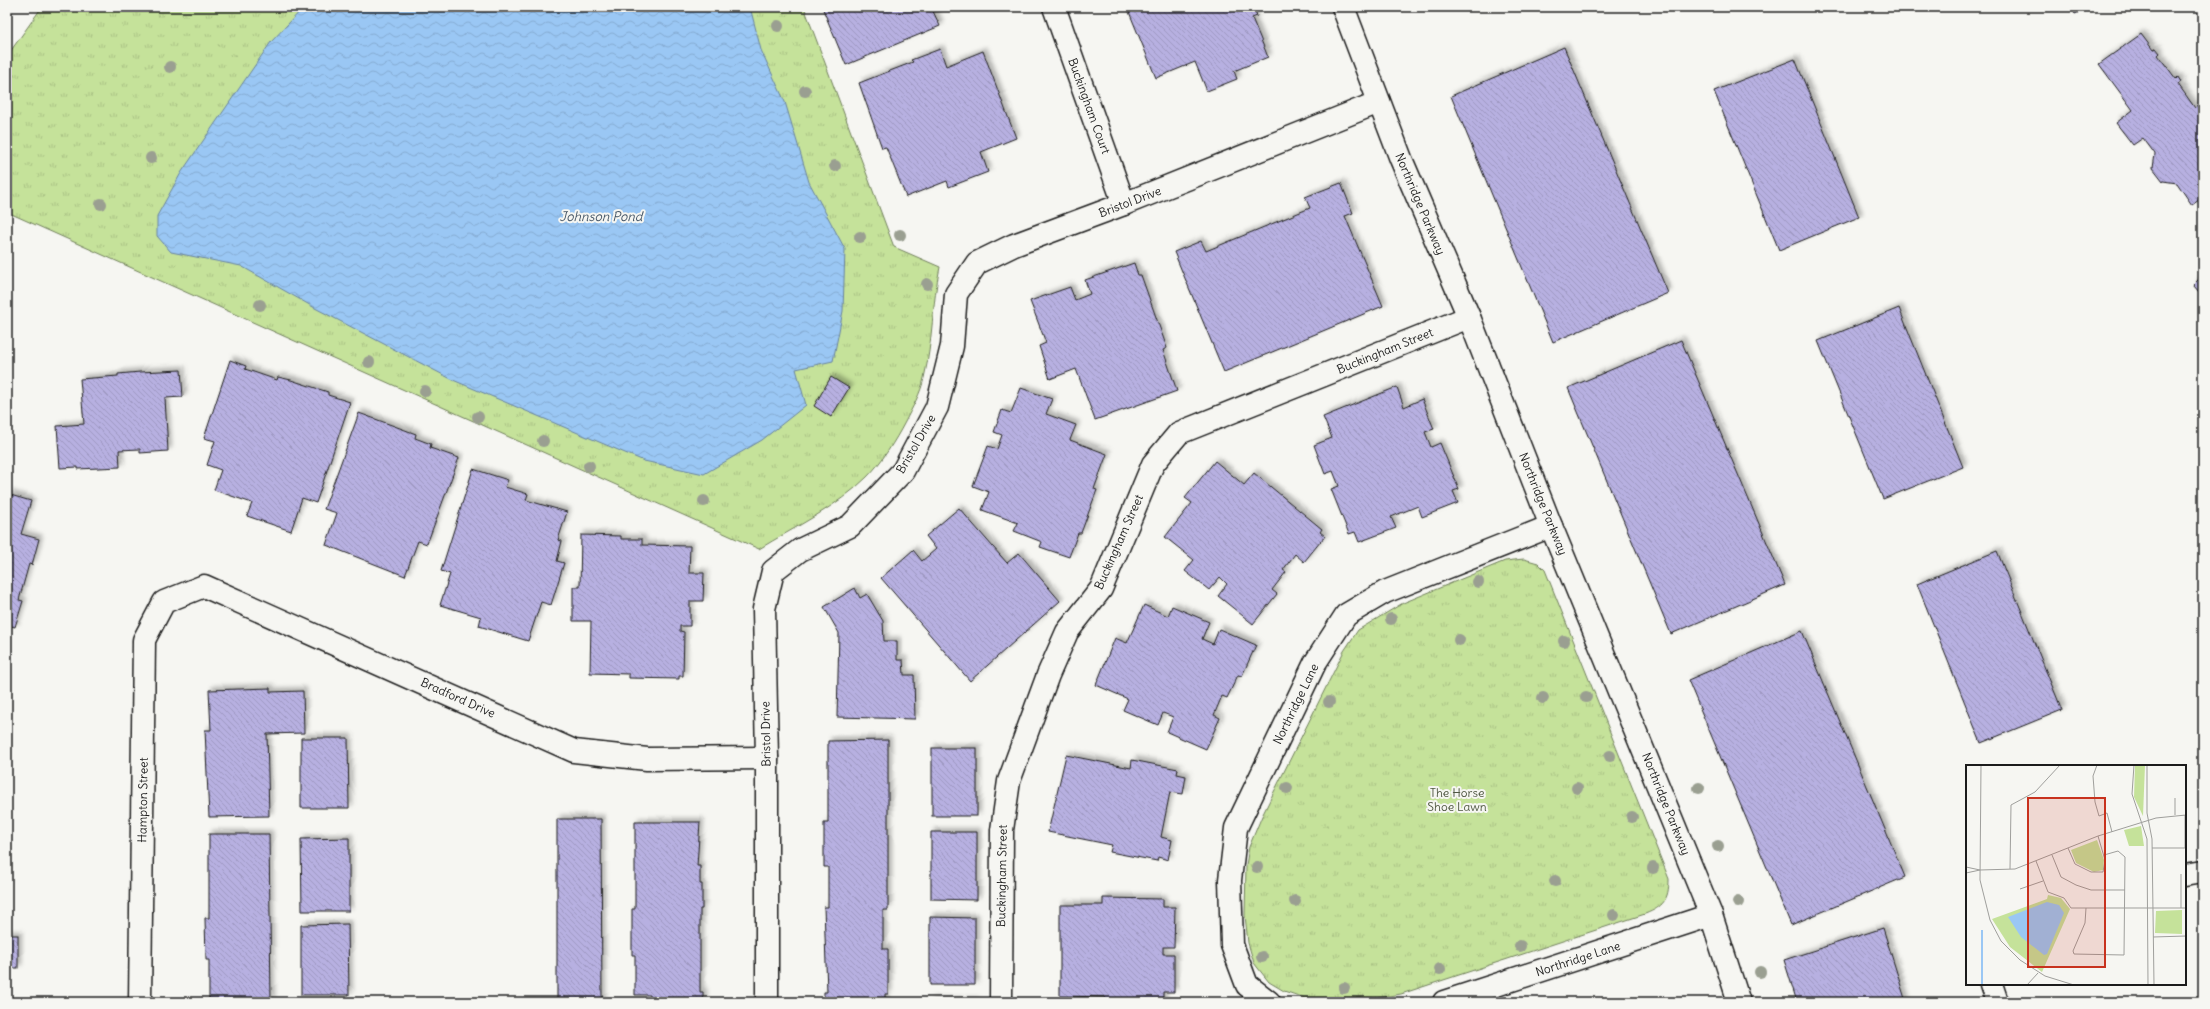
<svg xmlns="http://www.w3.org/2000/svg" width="2210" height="1009" viewBox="0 0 2210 1009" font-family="Delius,sans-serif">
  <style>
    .park { fill: url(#park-tufts); stroke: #707f5b }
    .water { fill: url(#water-waves); stroke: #68839e }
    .building { fill: url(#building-back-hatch); stroke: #1c1c1c; filter: url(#shadow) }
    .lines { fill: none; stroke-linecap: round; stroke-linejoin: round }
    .minor-casing { stroke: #1c1c1c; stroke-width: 25 }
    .minor { stroke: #f6f6f2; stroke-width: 22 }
    .tree { fill: #9a9f91 }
    .labels { text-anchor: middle; stroke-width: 4; stroke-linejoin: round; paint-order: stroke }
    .street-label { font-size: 12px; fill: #1c1c1c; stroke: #f6f6f2 }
    .park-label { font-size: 12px; fill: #4f5742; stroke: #f6f6f2 }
    .water-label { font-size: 13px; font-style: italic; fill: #485868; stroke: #f6f6f2 }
    .inset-river { fill: none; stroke: #9ac7f4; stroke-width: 2 }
    .inset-road { fill: none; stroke: #9f9f9c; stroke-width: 1 }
    .view { fill: #c8321e; fill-opacity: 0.15; stroke: #c8321e; stroke-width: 2 }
    .inset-edge { fill: none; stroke: #1c1c1c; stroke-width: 2 }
  </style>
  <defs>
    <pattern id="park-tufts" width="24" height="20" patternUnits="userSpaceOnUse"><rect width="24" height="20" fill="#c5e29a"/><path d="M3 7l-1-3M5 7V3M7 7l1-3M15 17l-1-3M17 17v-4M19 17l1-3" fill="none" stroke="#a9c184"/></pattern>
    <pattern id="water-waves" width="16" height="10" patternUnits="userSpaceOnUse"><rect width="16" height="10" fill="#9ac7f4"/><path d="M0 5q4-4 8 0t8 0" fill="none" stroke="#84aad1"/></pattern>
    <pattern id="building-back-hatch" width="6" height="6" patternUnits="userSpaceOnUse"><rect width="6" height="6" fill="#b7b0e1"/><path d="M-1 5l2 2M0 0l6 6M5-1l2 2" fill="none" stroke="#9d97c0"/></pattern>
    <filter id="shadow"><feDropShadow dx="3.5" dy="-3.5" stdDeviation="2" flood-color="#0004"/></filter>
  </defs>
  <rect width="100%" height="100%" fill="#f6f6f2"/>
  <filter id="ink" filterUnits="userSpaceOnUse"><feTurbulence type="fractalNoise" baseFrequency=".025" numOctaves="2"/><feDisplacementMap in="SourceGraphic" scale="8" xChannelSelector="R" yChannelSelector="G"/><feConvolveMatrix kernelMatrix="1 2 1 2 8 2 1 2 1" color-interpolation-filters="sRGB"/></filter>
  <g filter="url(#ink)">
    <!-- park -->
    <g class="park">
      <path d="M42,7h762l90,240 46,20c-8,36 -7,74 -16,111 -3,15 -12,30 -19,44 -10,19 -23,40 -38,55 -30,30 -72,50 -108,72l-752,-337v-156z"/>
      <path d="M1524,559l14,4 7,7 124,309c0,21 -6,28 -24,35l-244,80 -24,4h-72l-21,-7 -15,-9 -15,-19 -6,-20 -3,-27 1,-51 3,-18 13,-31 82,-165 14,-21 45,-27 102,-42z"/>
    </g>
    <!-- water -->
    <path class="water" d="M304,7h446l11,43 24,52 24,80 36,67 -2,62 -10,50 -37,8 10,36 -44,35 -58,34 -60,-13 -191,-81 -138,-72 -74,-42 -70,-14 -14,-16v-20l24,-43 90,-131z"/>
    <!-- building -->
    <g class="building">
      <path d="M822,7h109l9,19 -94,39z"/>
      <path d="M1127,7h127l3,9 -5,2 16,39 -34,14 3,8 -30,12 -12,-29 -39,16z"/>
      <path d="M2071,7h19l-15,7z"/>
      <path d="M2141,34l12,16 3,-2 4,5 -2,2 18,24 2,-2 3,5 -3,2 17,24 8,-6v95l-11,8 -15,-22 -14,-2 -10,-13 2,-14 -12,-16 -10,7 -17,-22 17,-13 -34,-46z"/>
      <path d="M1564,47l104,246 -115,49 -102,-246z"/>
      <path d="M940,49l6,17 37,-15 33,87 -35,14 7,20 -39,15 -2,-6 -41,16 -20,-50 -4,1 -23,-65 54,-21 -2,-2z"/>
      <path d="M1795,59l64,158 -80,33 -65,-159z"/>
      <path d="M1341,183l12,30 -8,3 38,90 -159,66 -50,-120 27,-11 5,10 104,-43 -5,-11z"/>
      <path d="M1134,263l4,12h3l26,73 -4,2 14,41 -82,29 -19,-51 -26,10 -11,-33 7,-3 -16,-42 40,-14 5,13 15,-6 -5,-14z"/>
      <path d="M2203,275v15l-3,3 -7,-8z"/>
      <path d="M1899,308l64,159 -80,32 -65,-158z"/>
      <path d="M1681,340l104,245 -114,49 -103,-246z"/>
      <path d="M230,360l16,6 -1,3 32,11 1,-3 13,3 37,12v3l22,7 -34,101 -14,-5 -11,33 -44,-15 5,-13 -38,-13 7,-20 -14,-5 8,-24 -11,-3z"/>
      <path d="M181,370l2,27 -18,1 3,53 -28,2v-4l-21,1 1,17 -42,2v-2l-18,1 -3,-42 27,-2 -4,-45 38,-3v-2l22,-2z"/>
      <path d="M831,377l18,11 -18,29 -17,-11z"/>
      <path d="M1397,387l7,20 18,-8 12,30 -9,3 6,15 9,-4 19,46 -6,2 5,12 -36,14 -4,-11 -27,11 5,11 -37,14 -4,-10 -6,2 -18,-45 8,-3 -6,-15 -8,3 -11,-29 18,-7 -9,-21z"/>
      <path d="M1021,388l31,11 -6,15 30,11 -6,15 37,14 -13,35 3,1 -16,43h-3l-9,24 -29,-10 2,-5 -28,-11 4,-8 -36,-13 7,-18 -16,-6 15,-40 9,3 5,-14 -8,-3 8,-22 9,3z"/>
      <path d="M359,413l57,21 -1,4 16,6 -1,4 29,10 -32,86 -9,-3 -13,35 -79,-31 11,-32 -13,-4z"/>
      <path d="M1215,461l29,24 10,-12 68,56 -2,3 5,4 -21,26 -9,-8 -12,16 3,2 -14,18 5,4 -24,30 -35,-28 9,-12 -7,-7 -11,13 -24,-19 9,-11 -29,-23 27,-34 -7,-5z"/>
      <path d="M473,469l35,11 -3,7 23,7 -2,6 41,12 -9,28 4,1 -5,20 7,2 -13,42 -10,-3 -13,39 -49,-15 2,-9 -41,-12 10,-31 -9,-3z"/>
      <path d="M7,494l24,7 -10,33 18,5 -7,26 -3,-1 -10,36 4,1 -8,26 -8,-2z"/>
      <path d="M959,508l48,55 12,-10 41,48 -90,80 -89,-103 32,-28 9,11 14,-12 -10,-13z"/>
      <path d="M581,535l40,1v3h21v6l48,1 -1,27h15l-1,28h-13v25h-10v5l4,1 -1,44h-4v3l-50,-1v-4l-39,-1 1,-52h-18v-34h7z"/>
      <path d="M1997,551l65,159 -81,33 -64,-159z"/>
      <path d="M855,588l5,10 7,-4 16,27 1,20h13v19h6l1,15h10l1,44 -78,-2 2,-84 -15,-26z"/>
      <path d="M1144,605l24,11 4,-10 37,16 -7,17 11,5 6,-15 37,16 -14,31 -4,-1 -11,23 -5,-2 -8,19 6,3 -14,31 -39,-17 6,-15 -10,-4 -5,12 -35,-15 5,-11 -32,-14 19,-47 12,5z"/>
      <path d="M1802,631l103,246 -114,48 -103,-245z"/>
      <path d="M270,688v4l33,-1 1,42 -37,1 2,82 -60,1 -4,-87h6l-2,-40z"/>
      <path d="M301,738h47l1,70h-48z"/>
      <path d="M888,740v170h-5v39h5v45h-3v8h-61v-10h3l-3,-85h4v-40h-4v-44h4v-82z"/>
      <rect x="932" y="748" width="45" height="68"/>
      <path d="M1066,755l65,13 1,-8 46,9 -1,5 9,2 -3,18 -13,-2 -9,45 11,3 -4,20 -10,-3 -1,4 -47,-9 2,-7 -64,-13z"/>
      <path d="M557,819h44l1,183h-45z"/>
      <path d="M635,822h65l-3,44h3v18h2v25h-2v83h3v10h-53v-7h-15v-40h-3v-46h3z"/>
      <path d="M931,832h46v68l-46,-1z"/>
      <path d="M209,834h60l2,168h-62v-42h-3l-1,-42h4z"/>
      <path d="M349,838v73h-47l-1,-72z"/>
      <path d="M1103,898l60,1v8h12l-1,40h-11v7h11v38h-11v10h-58v-5l-45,-1v-91h43z"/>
      <path d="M930,917l45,1v67h-45z"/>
      <path d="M348,924l1,71h-48v-70z"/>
      <path d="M1883,928l23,74h-109l-13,-42z"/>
      <rect x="7" y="935" width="11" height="33"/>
      <rect x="930" y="1001" width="45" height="1"/>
    </g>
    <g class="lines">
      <defs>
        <g id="minor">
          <path d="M1054,7l70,197"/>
          <path d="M1343,7l58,152 68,158 82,209 160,389 28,87"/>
          <path d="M2185,875l18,-3"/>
          <path d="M1991,984l6,18"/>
          <path d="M140,1002l4,-362 20,-38 40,-16 370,165 73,8 120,-1"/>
          <path d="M767,1002v-244l-3,-149 9,-38 27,-21 50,-24 53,-55 34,-64 15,-61 4,-52 21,-31 37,-18 110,-41 255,-102"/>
          <path d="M1001,1002l1,-172 7,-49 39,-106 19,-43 34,-43 52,-125 26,-31 290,-116"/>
          <path d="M1269,1002l-22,-17 -15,-40 -2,-65 6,-52 79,-165 31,-48 39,-23 166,-66"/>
          <path d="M1444,1002l267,-87"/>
        </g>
      </defs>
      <!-- minor casing -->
      <use href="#minor" class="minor-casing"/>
      <!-- minor -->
      <use href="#minor" class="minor"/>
    </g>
    <!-- trees -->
    <g class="tree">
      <circle cx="778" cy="26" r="6"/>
      <circle cx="170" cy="67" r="6"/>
      <circle cx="805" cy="91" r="6"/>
      <circle cx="151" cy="158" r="6"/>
      <circle cx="835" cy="166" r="6"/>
      <circle cx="101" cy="204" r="6"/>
      <circle cx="900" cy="235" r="6"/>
      <circle cx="860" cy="237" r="6"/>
      <circle cx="927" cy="284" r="6"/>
      <circle cx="260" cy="305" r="6"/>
      <circle cx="369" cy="362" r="6"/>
      <circle cx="425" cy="391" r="6"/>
      <circle cx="478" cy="417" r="6"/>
      <circle cx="543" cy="441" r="6"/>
      <circle cx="589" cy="466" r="6"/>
      <circle cx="704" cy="501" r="6"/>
      <circle cx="1478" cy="582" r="6"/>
      <circle cx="1391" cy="619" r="6"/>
      <circle cx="1459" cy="640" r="6"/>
      <circle cx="1564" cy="641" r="6"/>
      <circle cx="1586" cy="697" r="6"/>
      <circle cx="1543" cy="698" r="6"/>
      <circle cx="1329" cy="702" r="6"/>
      <circle cx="1610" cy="756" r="6"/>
      <circle cx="1287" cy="788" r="6"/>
      <circle cx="1577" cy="788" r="6"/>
      <circle cx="1699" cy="788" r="6"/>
      <circle cx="1632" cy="817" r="6"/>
      <circle cx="1718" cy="846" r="6"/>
      <circle cx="1257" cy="867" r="6"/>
      <circle cx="1653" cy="868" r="6"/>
      <circle cx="1555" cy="881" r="6"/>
      <circle cx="1295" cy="901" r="6"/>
      <circle cx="1738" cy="902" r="6"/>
      <circle cx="1614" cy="915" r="6"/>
      <circle cx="1520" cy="946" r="6"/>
      <circle cx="1262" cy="957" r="6"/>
      <circle cx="1440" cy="969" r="6"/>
      <circle cx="1760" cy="972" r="6"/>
      <circle cx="1344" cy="988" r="6"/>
    </g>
  </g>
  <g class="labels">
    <!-- street labels -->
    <g class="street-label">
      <text transform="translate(1089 106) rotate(70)" y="4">Buckingham Court</text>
      <text transform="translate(1130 202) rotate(-21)" y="4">Bristol Drive</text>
      <text transform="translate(1420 204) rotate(67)" y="4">Northridge Parkway</text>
      <text transform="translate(1385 351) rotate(-22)" y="4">Buckingham Street</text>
      <text transform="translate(916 444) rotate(-60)" y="4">Bristol Drive</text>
      <text transform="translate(1543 504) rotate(68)" y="4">Northridge Parkway</text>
      <text transform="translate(1119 542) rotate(-66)" y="4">Buckingham Street</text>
      <text transform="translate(458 698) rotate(24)" y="4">Bradford Drive</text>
      <text transform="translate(1296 704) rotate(-64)" y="4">Northridge Lane</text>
      <text transform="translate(766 734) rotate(-91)" y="4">Bristol Drive</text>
      <text transform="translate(143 800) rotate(-89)" y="4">Hampton Street</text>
      <text transform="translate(1666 804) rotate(68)" y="4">Northridge Parkway</text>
      <text transform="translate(1002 876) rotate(-89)" y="4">Buckingham Street</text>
      <text transform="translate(1578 959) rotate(-18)" y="4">Northridge Lane</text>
    </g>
    <!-- park labels -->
    <g class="park-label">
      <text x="1457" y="797">The Horse<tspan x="1457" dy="14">Shoe Lawn</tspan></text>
    </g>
    <!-- water labels -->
    <g class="water-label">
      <text x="601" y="221">Johnson Pond</text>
    </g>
  </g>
  <!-- overview -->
  <g transform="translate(1966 765)">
    <rect width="220" height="220" fill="#f6f6f2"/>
    <path d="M169,0h10l-2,51 -9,-19z" fill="#c5e29a"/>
    <path d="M175,61l3,20h-15l-5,-16zM131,75l7,20 -1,10 -9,2 -18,-9 -5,-13zM82,130l13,3 9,11 -28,63 -32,-25 -18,-28 55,-20zM216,145v24l-27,-1 1,-22z" fill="#c5e29a"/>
    <path d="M81,137l12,3 5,8 -17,41 -3,1 -23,-18 -13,-20z" fill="#9ac7f4"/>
    <path class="inset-river" d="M16,219v-54"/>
    <path class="inset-road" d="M15,0l-1,115 10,40 11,21 19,19 25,16 29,9M131,0l-4,11 2,26 4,14 8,-3 5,19M168,0l-2,29 15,45 1,146M181,0v48l5,26 2,146M209,50v-17M102,83l7,16 16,8h12l2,-12 -7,-24M186,83h33v-33M86,90l9,22 15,8 15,5h34M70,96l12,31 16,6 7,10h115M0,102l14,3 35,-1 83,-33 58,-18 30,-3M44,104l1,-64 24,-13 25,-27M0,108l14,-3M215,109v34M54,124l23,-8M120,143l-1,15 -12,28 1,3 50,1 1,-98 -7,-6 -14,4M187,172l33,-1M61,220l11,-12"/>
    <path class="view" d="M62,33h77v169h-77z"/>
    <rect width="220" height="220" class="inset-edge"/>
  </g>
  <!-- margin -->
  <rect width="2210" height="1009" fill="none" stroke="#f6f6f2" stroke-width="24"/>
  <rect x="12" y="12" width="2186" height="985" fill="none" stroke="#1c1c1c" stroke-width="1.5" filter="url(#ink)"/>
</svg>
